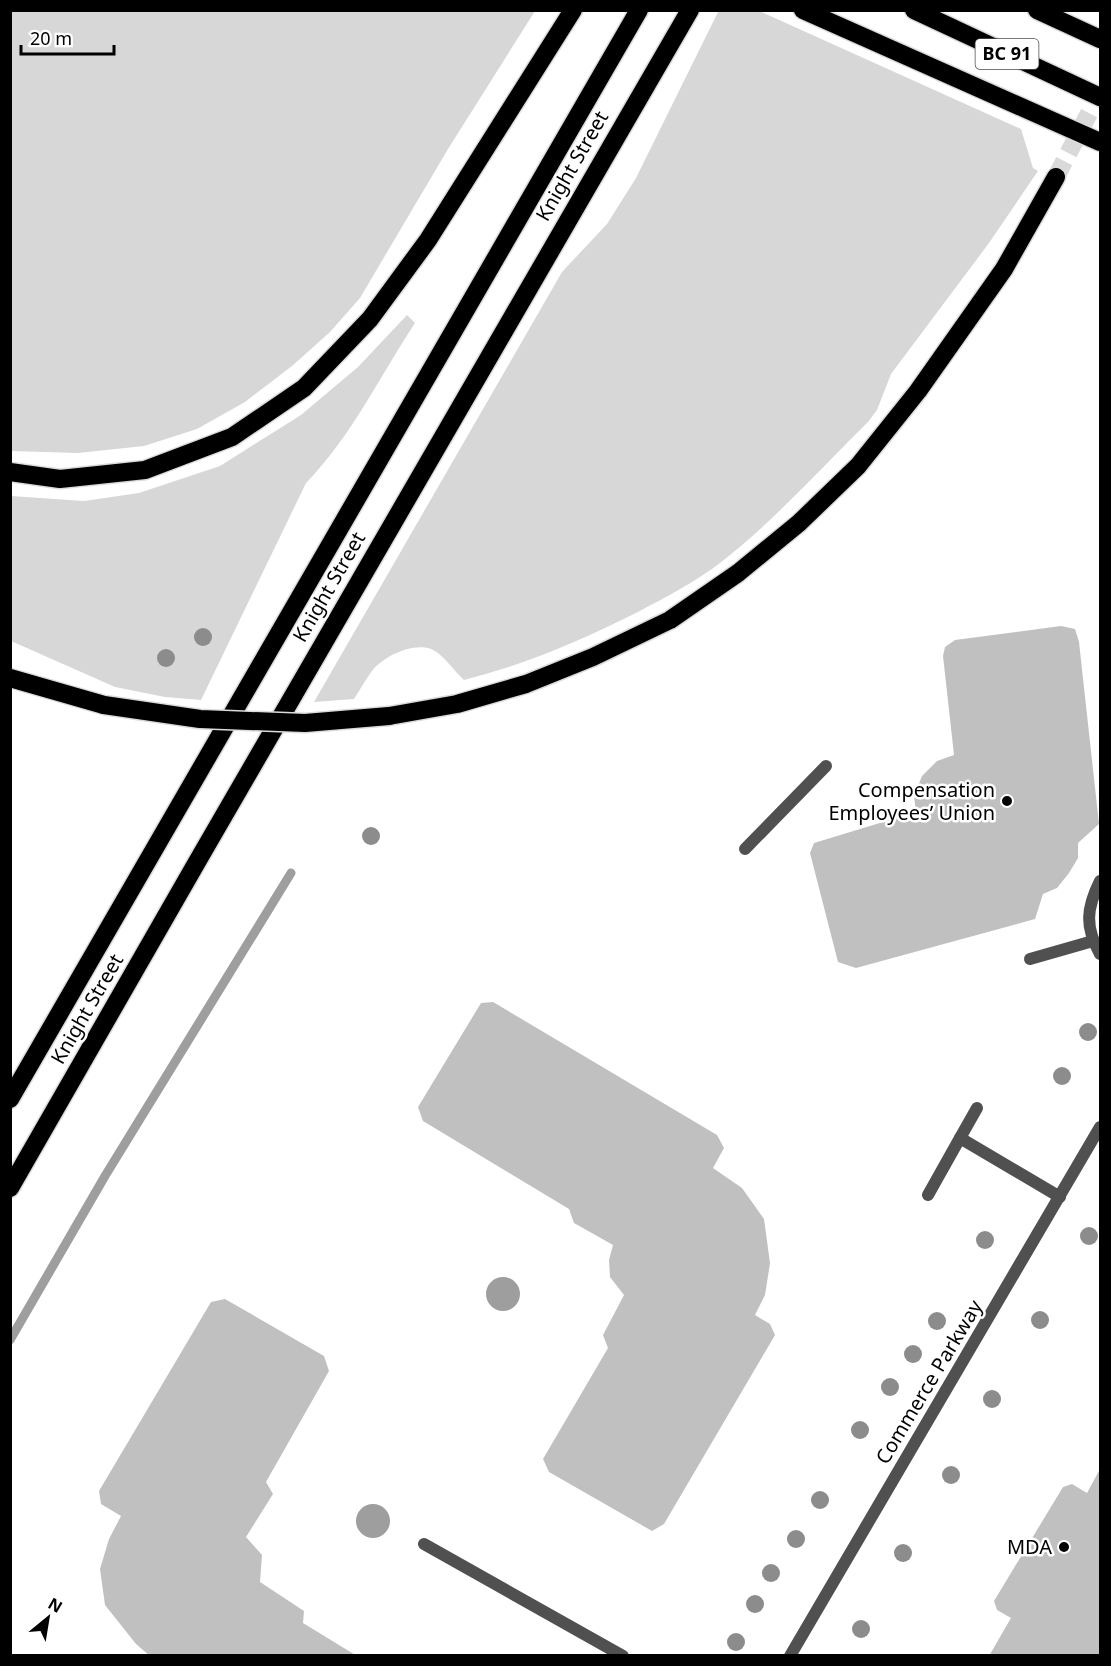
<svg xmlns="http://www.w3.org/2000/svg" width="1111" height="1666" viewBox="0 0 1111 1666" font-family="'Noto Sans',sans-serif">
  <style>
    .green { fill: #d7d7d7 }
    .water { fill: #9e9e9e }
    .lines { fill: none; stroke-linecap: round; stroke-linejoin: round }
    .stream { stroke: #9e9e9e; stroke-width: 9 }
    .building { fill: #c0c0c0 }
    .highway-tunnel { stroke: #d9d9d9; stroke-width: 18; stroke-dasharray: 18 9; stroke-linecap: butt }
    .highway-casing { stroke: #dbdbdb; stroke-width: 21 }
    .lane { stroke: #505050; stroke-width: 12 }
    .street { stroke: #505050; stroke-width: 12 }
    .highway { stroke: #000; stroke-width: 18 }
    .highway-bridge-casing { stroke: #dbdbdb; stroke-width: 21; stroke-linecap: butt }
    .highway-bridge { stroke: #000; stroke-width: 18 }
    .tree { fill: #8c8c8c }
    .poi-dot { fill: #000; stroke: #fff; stroke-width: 2 }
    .labels { text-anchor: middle; stroke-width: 5; stroke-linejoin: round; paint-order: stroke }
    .shield { fill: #fff; stroke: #4c4c4c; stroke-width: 1.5 }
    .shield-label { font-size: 18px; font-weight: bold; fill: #000 }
    .street-label { font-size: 20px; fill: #000; stroke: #fff }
    .poi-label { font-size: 20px; fill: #000; stroke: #fff; text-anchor: end }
  </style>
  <rect width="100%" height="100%" fill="#fff"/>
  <!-- green -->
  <g class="green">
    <path d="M11,10h524v1l-87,138 -88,149 -30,34 -38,34 -47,36 -48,27 -53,17 -66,7 -67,-2z"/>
    <path d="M719,10l40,1 262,118 12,39 5,3 -49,72 -98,131 -14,36 -9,12c-48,47 -94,99 -148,141 -25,19 -54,34 -82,49 -58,29 -111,52 -174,68 -9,-8 -16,-19 -26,-27 -18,-15 -54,2 -66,18 -7,9 -12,19 -18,28l-40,3 248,-430 45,-48 29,-46z"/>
    <path d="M407,315l8,8c-35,53 -64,114 -109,160l-105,217 -36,-3 -50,-10 -104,-46v-145l73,5 55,-8 81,-27 81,-51 57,-48z"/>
  </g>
  <!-- water -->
  <g class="water">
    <circle cx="503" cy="1294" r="17"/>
    <circle cx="373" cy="1521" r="17"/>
  </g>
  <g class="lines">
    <!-- stream -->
    <path class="stream" d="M10,1340l95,-164 186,-303"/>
  </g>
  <!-- building -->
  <g class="building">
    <path d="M1061,626l14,3 4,13 20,182 -21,19v15l-9,15 -12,15 -14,6 -8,25 -179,49 -18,-6 -28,-109 4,-10 102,-31 -2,-16 8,-20 15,-15 17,-6 -11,-99 2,-9 10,-7z"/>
    <path d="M493,1002l224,133 7,13 -11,20 29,20 22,31 6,44 -5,32 -10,20 15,9 5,11 -111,189 -12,7 -103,-59 -6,-13 65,-111 -5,-13 21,-40 -14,-18 -1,-17 4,-15 -39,-22 -5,-14 -146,-88 -5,-14 63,-104z"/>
    <path d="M225,1299l99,57 5,15 -63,111 7,12 -27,43 16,18 -2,27 44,29 -1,12 54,33h-207l-14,-12 -31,-39 -5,-36 9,-30 12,-23 -20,-12 -2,-13 112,-189z"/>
    <path d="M1100,1469v187h-111l22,-38 -14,-8 -3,-9 69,-114 9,-3 15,9z"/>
  </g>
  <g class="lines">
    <!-- highway-tunnel -->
    <path class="highway-tunnel" d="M1056,177l44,-85"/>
    <defs>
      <g id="highway">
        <path d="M803,10l297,132"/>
        <path d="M914,10l186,87"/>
        <path d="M1037,10l63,29"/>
        <path d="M10,472l50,7 85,-9 87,-33 72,-49 66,-69 58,-79 145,-230"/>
        <path d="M10,678l94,27"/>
        <path d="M389,716l68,-12 69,-20 67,-27 77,-37 68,-47 61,-50 59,-57 60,-75 86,-122 52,-92"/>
        <path d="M10,1099l629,-1089"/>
        <path d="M10,1188l187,-326 493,-852"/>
      </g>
    </defs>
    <!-- highway casing -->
    <use href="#highway" class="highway-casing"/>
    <!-- lane -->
    <g class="lane">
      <path d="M745,849l81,-83"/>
      <path d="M1100,881c-14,28 -15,46 0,73"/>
      <path d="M1030,959l63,-18"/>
      <path d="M960,1138l17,-30"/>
      <path d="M928,1195l32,-57 100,59"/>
      <path d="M424,1544l199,112"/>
    </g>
    <!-- street -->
    <path class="street" d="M790,1656l310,-529"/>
    <!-- highway -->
    <use href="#highway" class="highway"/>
    <defs>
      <path id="highway-bridge" d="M104,705l96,14 105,4 84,-7"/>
    </defs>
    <!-- highway-bridge casing -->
    <use href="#highway-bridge" class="highway-bridge-casing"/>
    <!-- highway-bridge -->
    <use href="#highway-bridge" class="highway-bridge"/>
  </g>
  <!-- trees -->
  <g class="tree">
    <circle cx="203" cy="637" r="9"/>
    <circle cx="166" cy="658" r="9"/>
    <circle cx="371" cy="836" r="9"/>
    <circle cx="1088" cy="1032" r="9"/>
    <circle cx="1062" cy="1076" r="9"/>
    <circle cx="1089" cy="1236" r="9"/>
    <circle cx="985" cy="1240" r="9"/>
    <circle cx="1040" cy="1320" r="9"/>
    <circle cx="937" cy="1321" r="9"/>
    <circle cx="913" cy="1354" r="9"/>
    <circle cx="890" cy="1387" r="9"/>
    <circle cx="992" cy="1399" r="9"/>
    <circle cx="860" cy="1430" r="9"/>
    <circle cx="951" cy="1475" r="9"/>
    <circle cx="820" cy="1500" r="9"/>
    <circle cx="796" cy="1539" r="9"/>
    <circle cx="903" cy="1553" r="9"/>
    <circle cx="771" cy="1573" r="9"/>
    <circle cx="755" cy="1604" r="9"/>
    <circle cx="861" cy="1629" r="9"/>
    <circle cx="736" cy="1642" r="9"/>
  </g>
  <!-- markers -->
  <g class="poi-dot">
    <circle cx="1007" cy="801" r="6"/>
    <circle cx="1064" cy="1547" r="6"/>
  </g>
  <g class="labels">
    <!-- shield labels -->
    <rect class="shield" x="975.5" y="39" width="63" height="30" rx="4.5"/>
    <g class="shield-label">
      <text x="1007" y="60">BC 91</text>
    </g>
    <!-- street labels -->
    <g class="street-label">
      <text transform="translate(572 166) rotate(-60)" y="7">Knight Street</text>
      <text transform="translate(329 587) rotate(-60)" y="7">Knight Street</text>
      <text transform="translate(87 1009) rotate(-60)" y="7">Knight Street</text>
      <text transform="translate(929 1382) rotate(-59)" y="7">Commerce Parkway</text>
    </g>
    <!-- poi labels -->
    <g class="poi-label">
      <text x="995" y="797">Compensation<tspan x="995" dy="23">Employees’ Union</tspan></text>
      <text x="1052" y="1554">MDA</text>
    </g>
  </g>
  <!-- border -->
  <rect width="1111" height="1666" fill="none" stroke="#000000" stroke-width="24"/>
  <!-- north arrow -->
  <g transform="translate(48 1618) rotate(30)" stroke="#ffffff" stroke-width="4.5" paint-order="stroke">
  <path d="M0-4.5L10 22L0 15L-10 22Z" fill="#000000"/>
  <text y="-9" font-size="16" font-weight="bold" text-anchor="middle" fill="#000000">N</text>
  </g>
  <!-- scale -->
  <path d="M21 45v9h93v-9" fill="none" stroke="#000000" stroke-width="3"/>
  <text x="30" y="45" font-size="18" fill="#000000" stroke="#ffffff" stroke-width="4.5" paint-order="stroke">20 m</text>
</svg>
